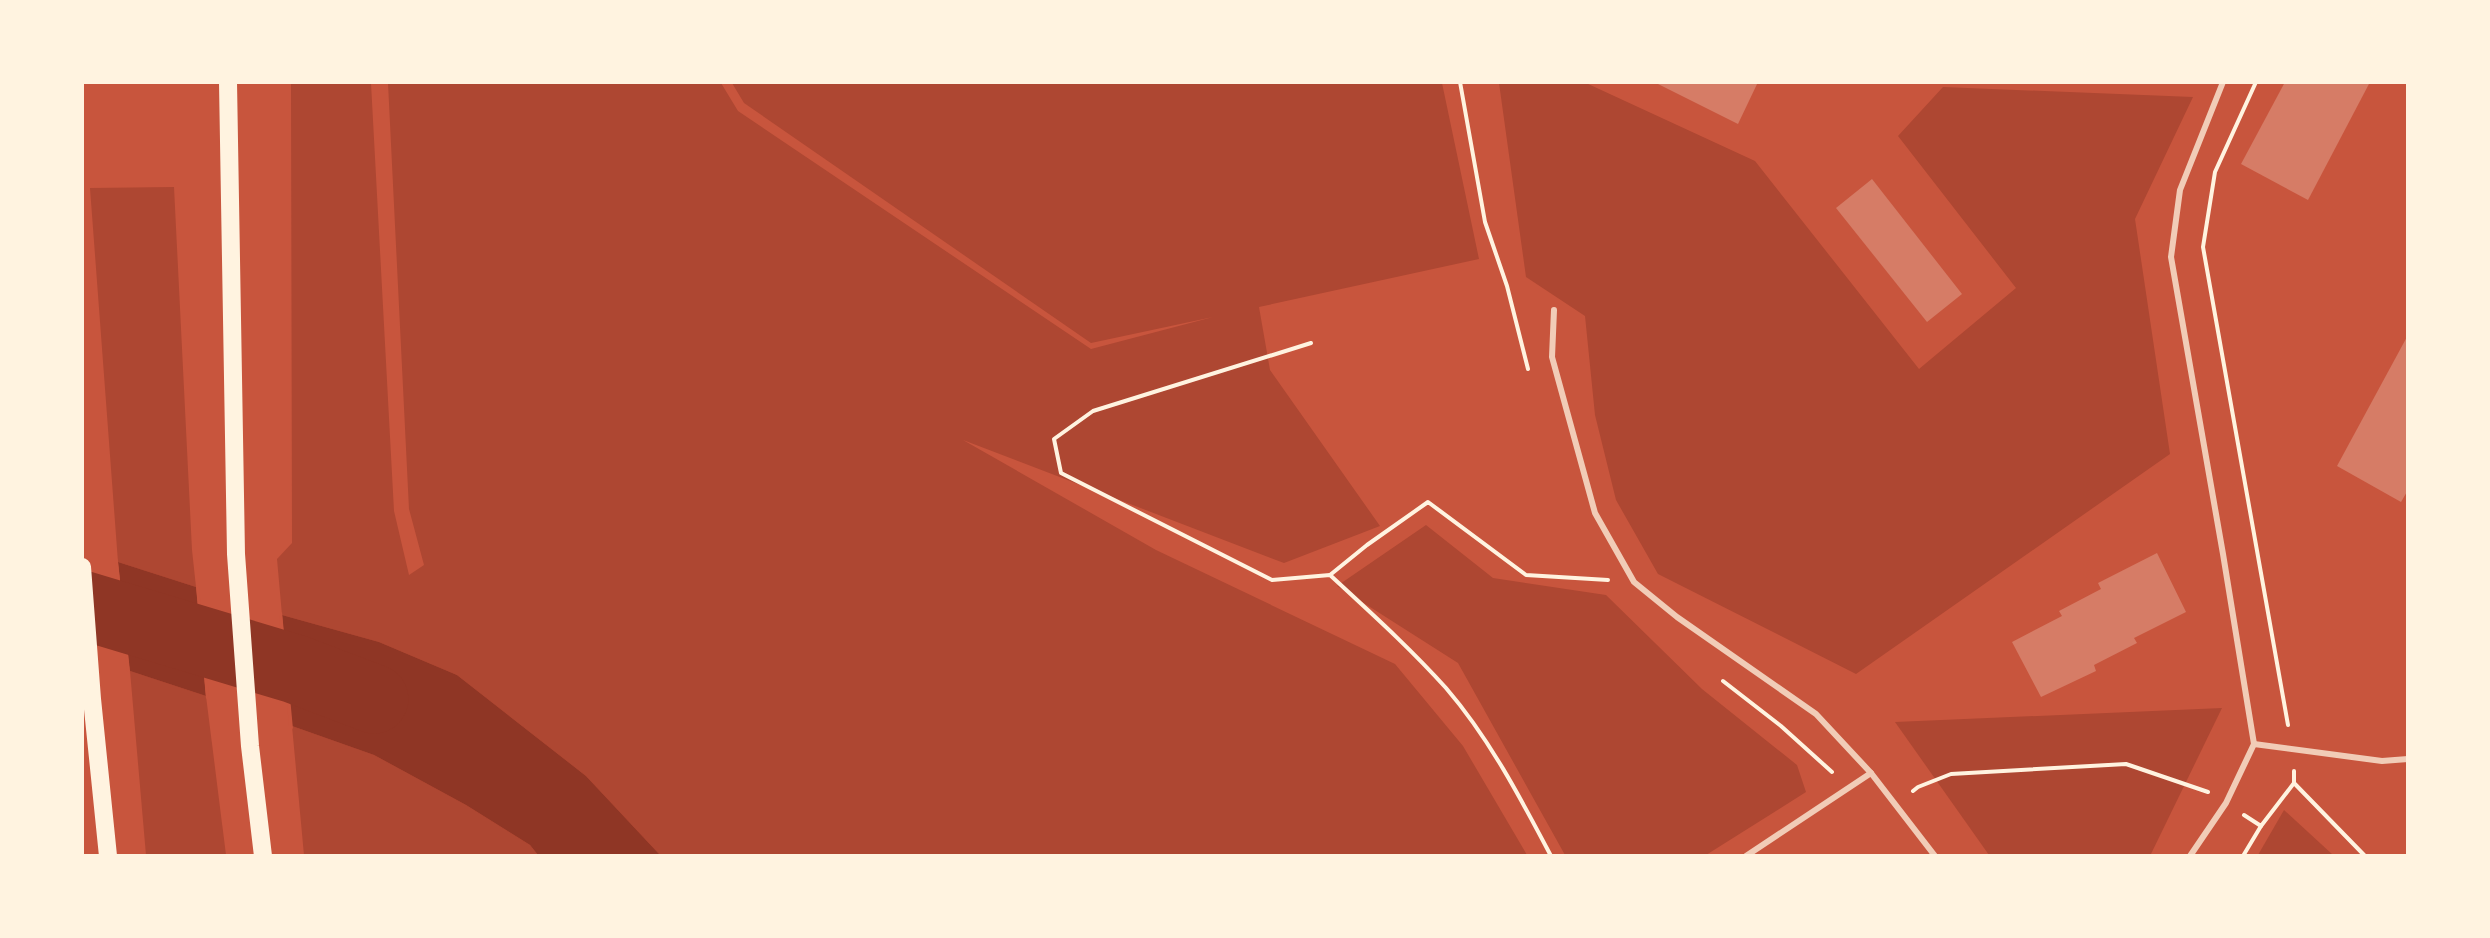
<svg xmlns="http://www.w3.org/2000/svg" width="2490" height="938" viewBox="0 0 2490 938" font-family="Jost,sans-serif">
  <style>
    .green { fill: #ae4732 }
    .water { fill: #8f3625 }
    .pier { fill: #c8553d }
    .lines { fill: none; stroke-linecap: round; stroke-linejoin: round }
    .river { stroke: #8f3625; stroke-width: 69 }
    .building { fill: #d67c66 }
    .path { stroke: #fff3e0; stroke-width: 4 }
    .minor { stroke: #f1ccb7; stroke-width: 6 }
    .motorway { stroke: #fff3e0; stroke-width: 18 }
  </style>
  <rect width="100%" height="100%" fill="#c8553d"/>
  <!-- green -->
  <g class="green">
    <path d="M291,83h80l23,428 15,64 15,-10 -15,-56 -21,-426h333l17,28 353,238 122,-32 -122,26 -347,-240 -12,-20h710l37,176 -220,48 11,63 110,156 -96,37 -321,-123 193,110 239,114 68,82 64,109h-867l-74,-79 -129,-101 -78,-33 -97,-27 -5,-56 15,-16z"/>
    <path d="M1499,83h87l169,78 164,208 97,-81 -118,-152 45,-49 250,10 -58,122 35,235 -314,220 -198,-100 -42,-74 -21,-85 -10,-99 -59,-39z"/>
    <path d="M174,187l18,363 4,37 -78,-25 -28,-374z"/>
    <path d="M1426,525l67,53 113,17 96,94 95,76 9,27 -100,63h-141l-107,-192 -121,-77z"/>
    <path d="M130,671l76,25 20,159h-80z"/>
    <path d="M2222,708l-72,148 -161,-1 -94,-133z"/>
    <path d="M292,726l82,29 92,50 64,40 8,10h-234z"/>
    <path d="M2284,810l49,45h-75z"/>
  </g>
  <!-- water -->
  <g class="water">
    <path d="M118,562l78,25 10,109 -76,-25z"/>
    <path d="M282,615l97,27 78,33 129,101 74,79h-122l-8,-10 -64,-40 -92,-50 -82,-29z"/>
  </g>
  <!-- pier -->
  <g class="pier">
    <path d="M118,559v3l12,112 -3,-3 -12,-108z"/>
    <path d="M196,584l3,3 10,109 -3,3z"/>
    <path d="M281,613l1,-1 11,117 -4,-3 -10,-110z"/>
  </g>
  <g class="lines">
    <!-- river -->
    <path class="river" d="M82,605l213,64 79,30"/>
  </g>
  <!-- building -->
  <g class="building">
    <path d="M1654,82h104l-20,42z"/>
    <path d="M2285,82h85l-62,118 -67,-36z"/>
    <path d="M1872,179l90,115 -35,28 -91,-114z"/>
    <path d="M2408,335v155l-7,12 -64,-36z"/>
    <path d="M2157,553l29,59 -52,26 3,5 -43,22 2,6 -55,26 -29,-55 50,-26 -3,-5 42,-22 -3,-6z"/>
  </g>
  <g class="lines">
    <!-- path -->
    <g class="path">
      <path d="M1460,82l25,140 22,64 21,83"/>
      <path d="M2256,82l-41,90 -12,75 85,478"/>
      <path d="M1311,343l-218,68 -39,28 7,34 211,107 58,-5c40,37 80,73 116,113 43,50 74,109 105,168"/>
      <path d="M1330,575l37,-30 61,-43 98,73 82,5"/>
      <path d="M1723,681l58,45 51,46"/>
      <path d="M2294,771v12l71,73"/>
      <path d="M1913,791l5,-4 33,-13 175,-10 82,28"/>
      <path d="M2244,815l17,11 33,-43"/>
      <path d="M2243,856l18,-30"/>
    </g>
    <!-- minor -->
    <g class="minor">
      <path d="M1554,310l-2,47 43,156 39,69 43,35 139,97 55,59 64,83"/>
      <path d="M2254,744l128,17 26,-2"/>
      <path d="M1746,856l125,-83"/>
      <path d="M2190,856l36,-53 28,-59 -31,-190 -52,-297 9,-67 43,-108"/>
    </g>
    <!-- motorway -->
    <g class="motorway">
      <path d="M228,82l8,472 14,192 13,110"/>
      <path d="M82,567l10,132 16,157"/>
    </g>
  </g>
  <!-- border -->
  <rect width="2490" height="938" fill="none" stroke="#fff3e0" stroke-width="168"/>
</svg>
